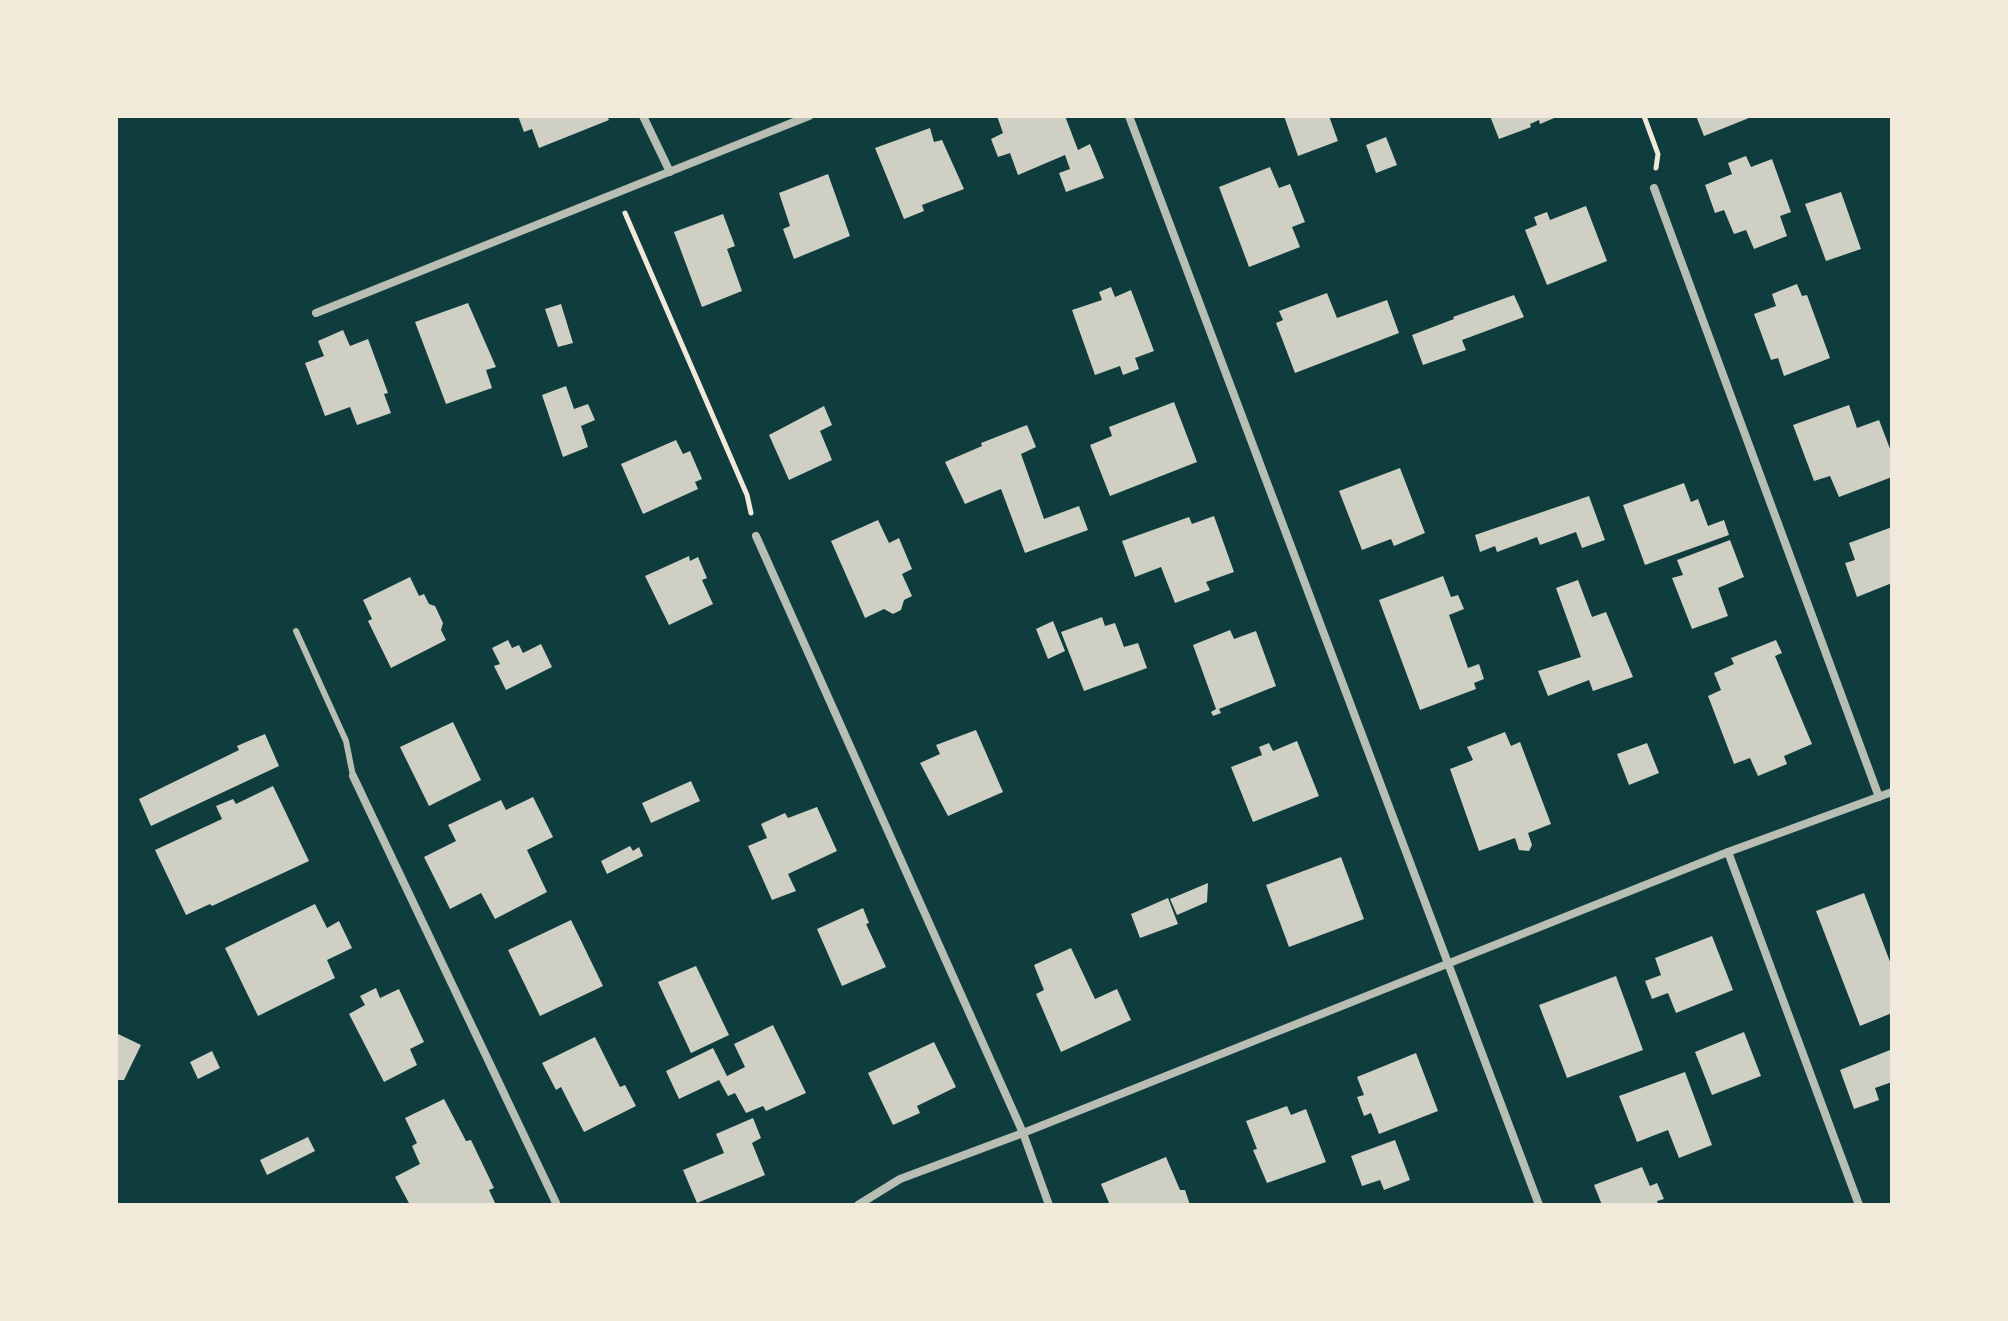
<svg xmlns="http://www.w3.org/2000/svg" width="2008" height="1321" viewBox="0 0 2008 1321" font-family="Mulish,sans-serif">
  <style>
    .building { fill: #cfcfc3 }
    .lines { fill: none; stroke-linecap: round; stroke-linejoin: round }
    .path { stroke: #f1e9da; stroke-width: 5 }
    .service { stroke: #b8beb3; stroke-width: 6 }
    .minor { stroke: #b8beb3; stroke-width: 8 }
  </style>
  <rect width="100%" height="100%" fill="#0f3d3e"/>
  <!-- building -->
  <g class="building">
    <path d="M518,116h89l2,4 -70,28 -7,-19 -8,3z"/>
    <path d="M997,116h68l13,34 12,-6 14,34 -38,14 -7,-19 11,-4 -5,-14 -47,20 -8,-22 -12,4 -7,-18 12,-6z"/>
    <path d="M1284,116h45l9,25 -40,15z"/>
    <path d="M1490,116h69l-19,8 -1,-4 -9,4 1,3 -32,12z"/>
    <path d="M1696,116h58l-50,20z"/>
    <path d="M930,128l4,14 8,-2 22,49 -42,16 2,6 -20,8 -29,-71z"/>
    <path d="M1386,137l11,28 -21,8 -10,-28z"/>
    <path d="M1746,156l5,11 21,-8 19,53 -11,4 7,20 -33,13 -8,-19 -12,4 -10,-24 -9,3 -10,-28 27,-11 -4,-11z"/>
    <path d="M1270,167l9,21 11,-4 15,38 -13,5 8,20 -51,20 -30,-80z"/>
    <path d="M828,174l22,62 -56,23 -11,-30 7,-3 -11,-33z"/>
    <path d="M1841,192l20,57 -35,12 -21,-57z"/>
    <path d="M1586,206l21,55 -60,24 -22,-55 12,-5 -3,-8 13,-5 3,8z"/>
    <path d="M723,214l12,32 -8,3 15,42 -40,16 -28,-75z"/>
    <path d="M1797,284l5,12 5,-1 23,63 -46,18 -6,-18 -7,2 -17,-46 22,-8 -4,-12z"/>
    <path d="M1111,287l4,10 16,-7 23,61 -19,7 4,11 -16,6 -3,-9 -25,9 -23,-65 30,-10 -3,-8z"/>
    <path d="M1327,293l10,25 50,-18 12,33 -104,40 -19,-50 7,-3 -4,-9z"/>
    <path d="M1514,295l10,22 -62,23 4,10 -43,15 -11,-30 42,-16 -1,-2z"/>
    <path d="M468,303l28,64 -10,3 6,18 -46,16 -31,-82z"/>
    <path d="M561,304l12,39 -15,4 -13,-38z"/>
    <path d="M343,330l7,16 18,-7 20,54 -4,1 7,19 -34,12 -7,-18 -25,9 -20,-53 19,-7 -6,-15z"/>
    <path d="M566,386l8,23 14,-5 7,16 -14,6 7,21 -25,10 -21,-62z"/>
    <path d="M1174,402l23,60 -87,34 -20,-51 22,-9 -3,-9z"/>
    <path d="M1849,405l8,23 22,-8 13,34v23l-53,20 -9,-21 -16,5 -21,-56z"/>
    <path d="M824,406l8,19 -12,6 12,29 -43,20 -20,-45z"/>
    <path d="M1027,425l9,22 -15,7 23,65 35,-13 9,24 -63,23 -24,-64 -36,15 -20,-42 37,-16 -1,-3z"/>
    <path d="M676,440l7,14 7,-3 12,28 -7,3 3,7 -55,25 -22,-50z"/>
    <path d="M1400,468l25,65 -31,13 -3,-7 -29,11 -23,-59z"/>
    <path d="M1684,483l7,19 7,-3 10,27 16,-6 5,15 -84,30 -22,-60z"/>
    <path d="M1589,496l16,44 -23,8 -6,-16 -36,13 -3,-8 -40,15 -2,-6 -15,6 -5,-17z"/>
    <path d="M1214,516l20,56 -28,10 4,8 -35,13 -14,-36 -26,10 -13,-36 67,-24 3,7z"/>
    <path d="M878,520l11,23 10,-5 13,31 -10,5 10,22 -8,4 -3,10 -8,4 -9,-5 -19,9 -34,-77z"/>
    <path d="M1892,527v56l-35,14 -12,-34 10,-3 -6,-17z"/>
    <path d="M1730,540l14,37 -26,11 10,28 -36,13 -20,-51 11,-3 -6,-15z"/>
    <path d="M689,556l1,5 8,-4 9,21 -5,2 11,24 -44,21 -24,-49z"/>
    <path d="M1443,576l8,21 7,-2 6,14 -15,6 19,53 11,-4 5,15 -10,4 2,6 -56,21 -41,-110z"/>
    <path d="M410,577l9,19 5,-2 5,10 6,2 8,17 -2,7 5,10 -55,28 -23,-47 4,-2 -9,-19z"/>
    <path d="M1578,580l14,37 14,-5 27,65 -40,14 -4,-11 -41,16 -10,-25 43,-14 -25,-69z"/>
    <path d="M1102,617l3,9 10,-3 9,24 14,-4 9,25 -63,23 -23,-59z"/>
    <path d="M1053,621l12,30 -17,8 -12,-30z"/>
    <path d="M1230,630l4,9 22,-8 20,55 -57,23 2,4 -8,3 -2,-4 5,-3 -23,-64z"/>
    <path d="M508,640l4,8 7,-3 4,8 18,-9 11,23 -46,23 -12,-24 6,-2 -8,-16z"/>
    <path d="M1776,640l6,13 -7,3 37,88 -28,12 3,8 -29,12 -8,-18 -16,6 -26,-68 13,-6 -7,-17 20,-9 -3,-6z"/>
    <path d="M453,722l28,58 -52,26 -29,-59z"/>
    <path d="M976,730l27,62 -55,24 -28,-53 20,-9 -4,-9z"/>
    <path d="M1505,732l6,14 9,-4 31,82 -23,9 4,12 -3,6 -10,-1 -4,-12 -36,13 -29,-82 23,-9 -6,-13z"/>
    <path d="M265,734l14,32 -128,60 -12,-27 100,-49 -2,-4z"/>
    <path d="M1297,741l22,55 -66,26 -22,-55 31,-12 -3,-8 10,-4 4,8z"/>
    <path d="M1647,743l12,30 -30,12 -12,-31z"/>
    <path d="M691,781l9,20 -49,22 -9,-20z"/>
    <path d="M273,786l36,75 -97,45 -2,-2 -24,11 -31,-65 67,-31 -6,-13 17,-7 3,5z"/>
    <path d="M533,797l20,40 -26,13 20,42 -52,27 -14,-26 -31,16 -26,-52 32,-16 -8,-16 53,-25 5,10z"/>
    <path d="M817,807l20,44 -49,23 8,17 -24,9 -24,-54 19,-8 -6,-14 24,-11 3,5z"/>
    <path d="M630,846l3,5 6,-4 4,9 -36,18 -6,-13z"/>
    <path d="M1341,857l23,62 -75,28 -23,-62z"/>
    <path d="M1208,883l-1,19 -30,13 -7,-16z"/>
    <path d="M1864,893l28,74v46l-32,13 -44,-115z"/>
    <path d="M1168,898l10,26 -38,14 -9,-24z"/>
    <path d="M315,904l12,24 12,-7 13,27 -25,12 8,18 -77,38 -33,-68z"/>
    <path d="M863,908l6,15 -3,1 20,43 -44,19 -25,-57z"/>
    <path d="M571,920l32,66 -63,30 -32,-66z"/>
    <path d="M1712,936l21,54 -57,23 -8,-20 -16,6 -7,-18 16,-6 -6,-17z"/>
    <path d="M1071,948l24,51 22,-10 14,31 -70,32 -25,-58 8,-4 -10,-25z"/>
    <path d="M696,966l33,69 -38,18 -33,-71z"/>
    <path d="M1616,976l27,74 -76,28 -28,-73z"/>
    <path d="M376,988l4,10 19,-9 25,53 -14,7 7,16 -33,17 -35,-68 16,-9 -5,-9z"/>
    <path d="M773,1025l33,68 -40,18 -3,-5 -17,7 -11,-20 -7,3 -9,-16 -40,19 -13,-28 47,-23 14,28 18,-9 -11,-23z"/>
    <path d="M1744,1032l17,44 -49,19 -17,-43z"/>
    <path d="M116,1033l25,12 -17,35h-8z"/>
    <path d="M595,1037l25,50 5,-2 11,21 -52,26 -23,-45 -5,3 -14,-27z"/>
    <path d="M934,1042l22,45 -39,19 3,7 -27,12 -25,-52z"/>
    <path d="M1890,1050l2,32 -17,6 4,12 -25,9 -14,-39z"/>
    <path d="M212,1051l8,17 -22,11 -8,-17z"/>
    <path d="M1416,1053l22,58 -59,23 -8,-21 -7,3 -7,-19 7,-2 -7,-18z"/>
    <path d="M1685,1072l27,73 -33,13 -11,-28 -31,12 -18,-46z"/>
    <path d="M444,1099l22,42 5,-1 23,48 -5,2 7,15h-86l-15,-28 25,-13 -8,-18 5,-3 -12,-25z"/>
    <path d="M1287,1106l4,9 15,-6 20,53 -59,21 -14,-33 4,-1 -11,-28z"/>
    <path d="M753,1118l8,20 -9,5 13,32 -68,28 -14,-33 41,-17 -8,-19z"/>
    <path d="M308,1137l7,14 -48,24 -7,-15z"/>
    <path d="M1395,1140l15,40 -26,10 -4,-10 -18,6 -11,-30z"/>
    <path d="M1166,1157l14,33h5l5,15h-80l-9,-21z"/>
    <path d="M1642,1167l8,19 7,-3 7,16 -7,2 1,4h-56l-8,-20z"/>
  </g>
  <g class="lines">
    <!-- path -->
    <g class="path">
      <path d="M1644,116l14,38 -2,14"/>
      <path d="M625,213l122,282 4,18"/>
    </g>
    <!-- service -->
    <path class="service" d="M296,631l50,110 7,35"/>
    <!-- minor -->
    <g class="minor">
      <path d="M643,116l27,56"/>
      <path d="M1129,116l410,1089"/>
      <path d="M1654,188l225,609"/>
      <path d="M316,313l493,-197"/>
      <path d="M756,536l267,597 26,72"/>
      <path d="M353,776l204,429"/>
      <path d="M1728,852l131,353"/>
      <path d="M858,1205l42,-26 123,-46 705,-281 164,-60"/>
    </g>
  </g>
  <!-- border -->
  <rect width="2008" height="1321" fill="none" stroke="#f1e9da" stroke-width="236"/>
</svg>
